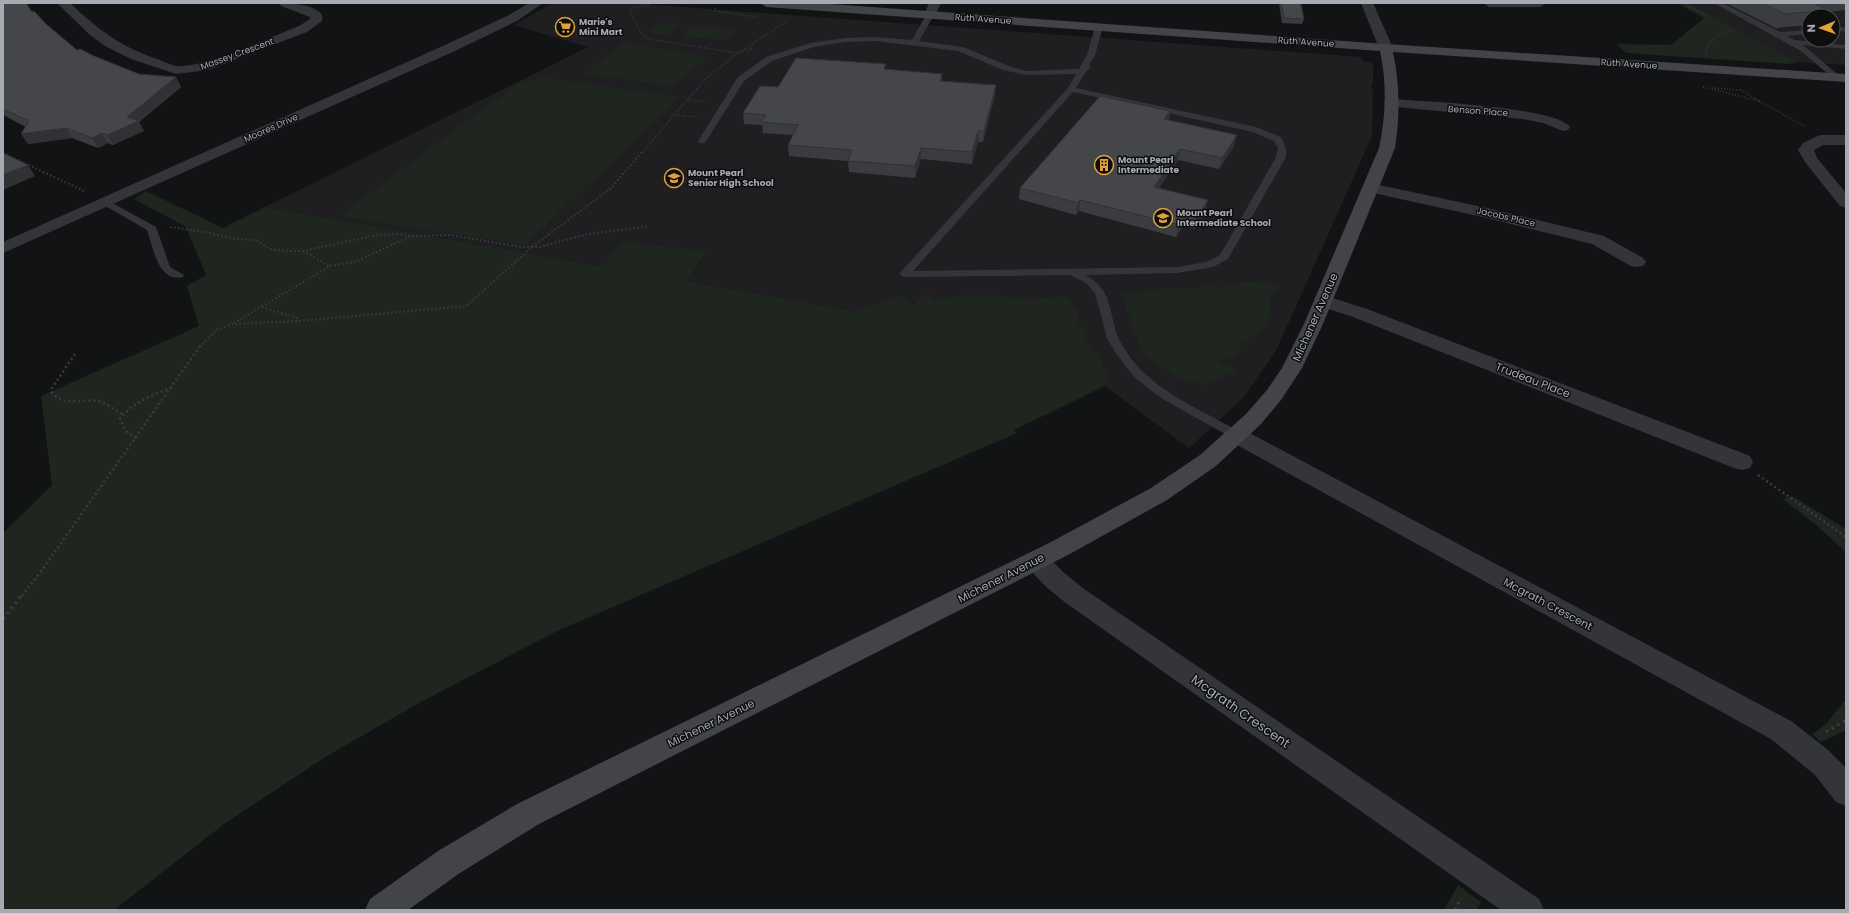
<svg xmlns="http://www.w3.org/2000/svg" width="1849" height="913" viewBox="0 0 1849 913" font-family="Poppins,sans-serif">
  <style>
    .built { fill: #1f1f21; fill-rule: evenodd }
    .green { fill: #1f2620 }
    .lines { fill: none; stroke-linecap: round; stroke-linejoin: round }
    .path-far3 { stroke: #3a3c3f; stroke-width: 1.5; stroke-dasharray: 1 2; stroke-linecap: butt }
    .path-far2 { stroke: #3a3c3f; stroke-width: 2; stroke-dasharray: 1.5 2.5; stroke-linecap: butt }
    .path-far1 { stroke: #3a3c3f; stroke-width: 2.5; stroke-dasharray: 2 3; stroke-linecap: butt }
    .path { stroke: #3a3c3f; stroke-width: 3; stroke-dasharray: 2.5 4; stroke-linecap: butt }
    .lane { fill: #343539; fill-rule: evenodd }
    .street { fill: #343539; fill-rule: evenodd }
    .secondary { fill: #424448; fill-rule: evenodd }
    .wall { fill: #3a3c3f }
    .shaded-wall { fill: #303133 }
    .building { fill: #444649; stroke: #303133 }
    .labels { text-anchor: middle; stroke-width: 3; stroke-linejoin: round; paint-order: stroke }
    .far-street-label { font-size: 9px; fill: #a5aab3; stroke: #0e0e0f }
    .far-poi-label { font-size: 9px; font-weight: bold; fill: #a5aab3; stroke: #0e0e0f; text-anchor: start }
    .street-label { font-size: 11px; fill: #a5aab3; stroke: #0e0e0f }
    .near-street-label { font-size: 13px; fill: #a5aab3; stroke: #0e0e0f }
  </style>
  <rect width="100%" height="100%" fill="#121314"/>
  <!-- built -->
  <g class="built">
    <path d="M553,3h74l734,54 2,4 9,1 1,3v18l-2,3 2,2 -1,48 -96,215 -34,48 -53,49 -84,-62 -190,-81 -15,-10 -45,16 -168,-30 21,-29 -106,14 -337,-59 323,-160 -74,-22z"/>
    <path d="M1688,3h158v62l-48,-3zM1809,16h24v24h-24z"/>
  </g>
  <!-- green -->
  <g class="green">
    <path d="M1677,3h11l110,59 -10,2 -162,-11 -9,-9 54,1 33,-27z"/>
    <path d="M660,22l19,2 -10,11 -19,-2z"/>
    <path d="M691,26l45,3 -9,11 -45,-3z"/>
    <path d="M624,43l85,13 -37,30 -88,-12z"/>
    <path d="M549,78l131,19 -155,148 -186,-29 183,-135z"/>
    <path d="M146,191l77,37 42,-21 337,59 20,-24 86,9 -21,30 168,30 45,-16 15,10 6,-7 7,-3 7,5 19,-4 31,-1 44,4 37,-3 14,19 -3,7 10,8 -4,8 8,13 7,2 10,26 -3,7 -91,44 3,3 -460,198 -138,72 -92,53 -103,68 -110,86h-111v-377l49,-48 -11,-89 158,-70 -12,-40 19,-11 -20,-48 -52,-28z"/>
    <path d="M1240,282h18l22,3 -3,7 -8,4v7l3,8c-4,15 -19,26 -32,35l-2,10 -10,1 -9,5 19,9 -35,14 -26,-7 -32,-22 -13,-29 -10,-35 12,1 35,-5 27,1 13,-4c10,3 21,3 31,-3z"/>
    <path d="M1792,496l54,33v23l-30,-27 -33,-26z"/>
    <path d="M1846,699v31l-25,12 -9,-8 13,-9z"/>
    <path d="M1458,885l23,17 -4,8h-33z"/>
  </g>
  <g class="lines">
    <!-- path-far3 -->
    <g class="path-far3">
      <path d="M1684,3l24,13"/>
      <path d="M649,4l-16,4 -3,3 10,20 8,8 90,14 48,-31"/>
      <path d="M715,8l1,3 40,6"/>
      <path d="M1707,53l-1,-4c7,-11 14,-17 27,-19"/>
      <path d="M1703,87l56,14 -18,-11"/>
      <path d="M1712,88l29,2"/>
      <path d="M688,100l20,2"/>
      <path d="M1759,101l47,26"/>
      <path d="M673,115l24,2"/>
      <path d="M642,153l63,-74 33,-26 15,-5"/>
    </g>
    <!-- path-far2 -->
    <g class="path-far2">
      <path d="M3,153l81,38"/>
      <path d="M170,227l36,5 24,6 28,3 12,8 19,2h14l74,-16 22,-1 12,2"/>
      <path d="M303,251l26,15"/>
      <path d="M262,307l35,11 2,3"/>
      <path d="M234,323l96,-57 25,-4 56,-26 39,-1 71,12h18l50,-13 60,-8"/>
      <path d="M200,347l16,-17 17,-6 66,-3 167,-15 66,-59 79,-59 31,-36"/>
    </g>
    <!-- path-far1 -->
    <g class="path-far1">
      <path d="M75,354l-23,34 -1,3c12,17 29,7 47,10 9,2 16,10 25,13"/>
      <path d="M136,438l-9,-6 -7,-13c12,-17 32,-23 50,-31"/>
      <path d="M1758,475l88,62"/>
      <path d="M22,596l20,-26 158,-224"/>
    </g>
    <!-- path -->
    <g class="path">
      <path d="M3,619l19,-24"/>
      <path d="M1826,732l20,-12"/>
      <path d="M1455,910l6,-12"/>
    </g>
    <!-- lane -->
    <g class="lane">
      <path d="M1714,3h9l57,29 29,-2v4l-22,2 8,4 51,5v4l-43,-4 39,33 -1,2h-6l-34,-29z"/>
      <path d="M927,13l7,2 -15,26 44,6 46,19 17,5 53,-2 8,-14 8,-28 7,-2 1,2 -8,28 -6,10 2,2 -6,6 -9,15 180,39 25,10 5,11v9l-58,102 -15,8 -35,6 -93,2c29,14 23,39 34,64 5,11 15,24 23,32 26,26 67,43 98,61l2,3 -2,3h-8l-71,-40 -27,-21 -19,-25 -8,-14 -12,-45 -9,-10 -16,-8 -166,2 -5,-3 169,-186 8,-14 -50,1 -23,-5 -45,-19 -82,-10 -31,1 -31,5 -42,14 -28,20 -39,62h-6l-1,-2 40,-64 28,-20 44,-14 35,-5 31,-1 36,3zM1073,92l180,40 21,9 4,7 -2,9 -56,98 -14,7 -28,5 -265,4z"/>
      <path d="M1846,27v4l-13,1v-4z"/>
      <path d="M105,199l51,28 14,40 14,8 -1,2c-25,6 -30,-30 -36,-47l-45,-26 -2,-2 2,-2z"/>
    </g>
    <!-- street -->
    <g class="street">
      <path d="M57,3h13c29,27 49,43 87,56 6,2 13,6 20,7 24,3 96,-30 122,-40l11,-7v-2l-29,-11 -2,-3c12,0 35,1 43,12v6l-15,11 -99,38 -32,4 -45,-15 -26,-13 -15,-11z"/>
      <path d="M529,3h14l-26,18 -62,30 -452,202v-11l442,-197 64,-30z"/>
      <path d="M929,3h12l-7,15h-8l-2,-3z"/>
      <path d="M1361,3h12l20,45 -2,3h-10l-2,-3z"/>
      <path d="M1483,3h63l-6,4h-51z"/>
      <path d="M1391,99c29,2 166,8 179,28l-2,3 -5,1 -20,-8 -20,-4 -137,-13 -2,-3 2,-3z"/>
      <path d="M1820,135h26v10h-23l-9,5 3,8 29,35v15l-6,-2 -35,-44 -7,-12 5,-7z"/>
      <path d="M1370,183l117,25 117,28 39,22 3,4 -3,4 -6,1 -6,-1 -39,-22 -105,-26 -123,-27 -2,-3 2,-3z"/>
      <path d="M1323,295l44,14 383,147 3,6 -3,6 -8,2 -8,-2 -381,-151 -37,-12 -2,-4 2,-4z"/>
      <path d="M1236,428l8,2 547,291 36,28 19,19v38l-10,-4 -21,-27 -44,-36 -543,-299 -3,-5 3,-5z"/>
      <path d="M1037,552l9,2 16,17 22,18 455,310 5,11h-43l-435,-307c-15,-12 -32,-25 -41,-42l3,-7z"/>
    </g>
    <!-- secondary -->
    <path class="secondary" d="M760,3h56l570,41 460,30v8l-453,-30c7,32 7,64 2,96l-72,176 -21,44 -21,32 -20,24 -45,42 -49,34 -99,55 -529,269 -79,49 -52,37h-43l5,-11 68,-48 79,-47 534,-262 100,-54 49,-33 46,-41 21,-24 15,-22 22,-44 75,-176c7,-32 8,-65 1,-97l-614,-44z"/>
  </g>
  <!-- wall -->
  <g class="wall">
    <path d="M3,3l29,9 14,12 31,26 62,24 37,3 5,10 -42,35 5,9 -31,14 -5,-2 -10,5 -26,-10 -44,6 -2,-17 -23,-12z"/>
    <path d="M1279,3h21l4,16 -2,5 -20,-1z"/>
    <path d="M1726,3h120v7l-19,2 -3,4h-15v9l-33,3z"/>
    <path d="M887,70l55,4v7l53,14 -12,47h-5l-6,22 -51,-5 -6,19 -66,-6 -1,-11 -59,-5 -1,-11 5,-10 -30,-2 -1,-8 -18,-1 -1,-11z"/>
    <path d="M1170,111l-1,9 65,26 -15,23 -41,-9 -19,28 46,24 -10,17 -12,-3 -7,11 -97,-26 -3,4 -57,-16 1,-11z"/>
  </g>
  <!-- shaded-wall -->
  <g class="shaded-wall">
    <path d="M942,74v10l-2,-3z"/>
    <path d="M176,77l5,10 -42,35 5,9 -31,14 -6,-10 20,-18z"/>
    <path d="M996,85l-1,10 -12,47 1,-11z"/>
    <path d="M1170,111l-2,11 -4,-3z"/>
    <path d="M66,128l6,10 -44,6 -7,-10z"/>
    <path d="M978,131v11l-6,22v-12z"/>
    <path d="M102,133l6,10 -10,5 -6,-10z"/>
    <path d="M1237,135l-3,11 -15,23 3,-11z"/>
    <path d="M921,148v11l-6,19v-12z"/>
    <path d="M1180,149l-2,11 -26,38 2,-11z"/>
    <path d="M28,165l7,11 -32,14v-15z"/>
    <path d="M1080,200l-1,11 -3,4 2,-12z"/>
    <path d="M1208,200l-3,12 -10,17 2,-12z"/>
    <path d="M1186,214l-3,12 -7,11 3,-12z"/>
  </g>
  <!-- building -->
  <g class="building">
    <path d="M3,3h23l6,9 2,-1 12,13 31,26 3,-1 14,7 45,18 37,3 -49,40 12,4 -32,14 -5,-2 -10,5 -26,-10 -45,6 8,-13 -26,-12z"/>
    <path d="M1281,3h19l1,2 3,14 -20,-1z"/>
    <path d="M1763,3h50l15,7 -43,4z"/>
    <path d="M796,58l90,6 -2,5 58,5 -2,7 56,4 -12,46h-6l-6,21 -51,-4 -6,18 -67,-5 4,-11 -64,-5 10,-20 -37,-3 5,-7 -23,-2 17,-27 18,1z"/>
    <path d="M1100,96l70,15 -6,8 73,16 -15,23 -42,-9 -26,38 54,13 -11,17 -11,-3 -7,11 -99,-25 -2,3 -58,-15z"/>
    <path d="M3,153l25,12 -25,10z"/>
  </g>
  <!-- icons -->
  <defs>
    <symbol id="supermarket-ring" viewBox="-11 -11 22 22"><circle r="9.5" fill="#0e0e0f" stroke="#e1a23d" stroke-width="1.5"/><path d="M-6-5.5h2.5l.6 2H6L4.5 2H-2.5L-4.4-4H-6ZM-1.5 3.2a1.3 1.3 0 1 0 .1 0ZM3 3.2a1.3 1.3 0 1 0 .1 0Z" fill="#e1a23d"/></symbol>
    <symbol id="building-ring" viewBox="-11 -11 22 22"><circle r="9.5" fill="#0e0e0f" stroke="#e1a23d" stroke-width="1.5"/><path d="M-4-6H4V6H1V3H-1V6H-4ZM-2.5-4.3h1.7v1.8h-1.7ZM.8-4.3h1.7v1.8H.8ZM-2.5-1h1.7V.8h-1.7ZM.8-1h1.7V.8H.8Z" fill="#e1a23d"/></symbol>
    <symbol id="school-ring" viewBox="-11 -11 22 22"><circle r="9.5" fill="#0e0e0f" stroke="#e1a23d" stroke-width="1.5"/><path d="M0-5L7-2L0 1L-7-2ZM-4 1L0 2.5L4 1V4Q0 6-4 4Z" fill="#e1a23d"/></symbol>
  </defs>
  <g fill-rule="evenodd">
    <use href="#supermarket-ring" x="554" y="16" width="22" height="22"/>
    <use href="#building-ring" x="1093" y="154" width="22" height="22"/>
    <use href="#school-ring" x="663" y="167" width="22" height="22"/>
    <use href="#school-ring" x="1152" y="207" width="22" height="22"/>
  </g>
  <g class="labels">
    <!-- far-street labels -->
    <g class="far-street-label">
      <text transform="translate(983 19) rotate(4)" y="3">Ruth Avenue</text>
      <text transform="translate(1306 42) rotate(4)" y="3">Ruth Avenue</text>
      <text transform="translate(237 54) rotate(-20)" y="3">Massey Crescent</text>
      <text transform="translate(1629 64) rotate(4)" y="3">Ruth Avenue</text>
      <text transform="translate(1478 111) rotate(4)" y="3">Benson Place</text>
      <text transform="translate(271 128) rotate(-24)" y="3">Moores Drive</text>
      <text transform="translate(1506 217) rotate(13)" y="3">Jacobs Place</text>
    </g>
    <!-- far-poi labels -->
    <g class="far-poi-label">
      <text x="579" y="25">Marie's<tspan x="579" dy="10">Mini Mart</tspan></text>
      <text x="1118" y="163">Mount Pearl<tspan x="1118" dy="10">Intermediate</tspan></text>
      <text x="688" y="176">Mount Pearl<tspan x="688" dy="10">Senior High School</tspan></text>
      <text x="1177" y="216">Mount Pearl<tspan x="1177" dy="10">Intermediate School</tspan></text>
    </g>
    <!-- street labels -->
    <g class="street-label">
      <text transform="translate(1315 317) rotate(-66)" y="4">Michener Avenue</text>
      <text transform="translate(1533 380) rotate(21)" y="4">Trudeau Place</text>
      <text transform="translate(1001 578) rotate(-27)" y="4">Michener Avenue</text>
      <text transform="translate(1548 604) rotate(28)" y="4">Mcgrath Crescent</text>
      <text transform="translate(711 723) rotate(-26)" y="4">Michener Avenue</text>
    </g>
    <!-- near-street labels -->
    <g class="near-street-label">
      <text transform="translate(1241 711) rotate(35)" y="5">Mcgrath Crescent</text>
    </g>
  </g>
  <!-- border -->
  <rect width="1849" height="913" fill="none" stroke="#a5aab3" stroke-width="8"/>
  <!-- north arrow -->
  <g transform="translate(1821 28) rotate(268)"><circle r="19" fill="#0e0e0f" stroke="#4a4c51"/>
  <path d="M0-3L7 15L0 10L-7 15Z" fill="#e1a23d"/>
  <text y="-6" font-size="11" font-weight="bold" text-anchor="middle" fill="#a5aab3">N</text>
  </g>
</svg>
